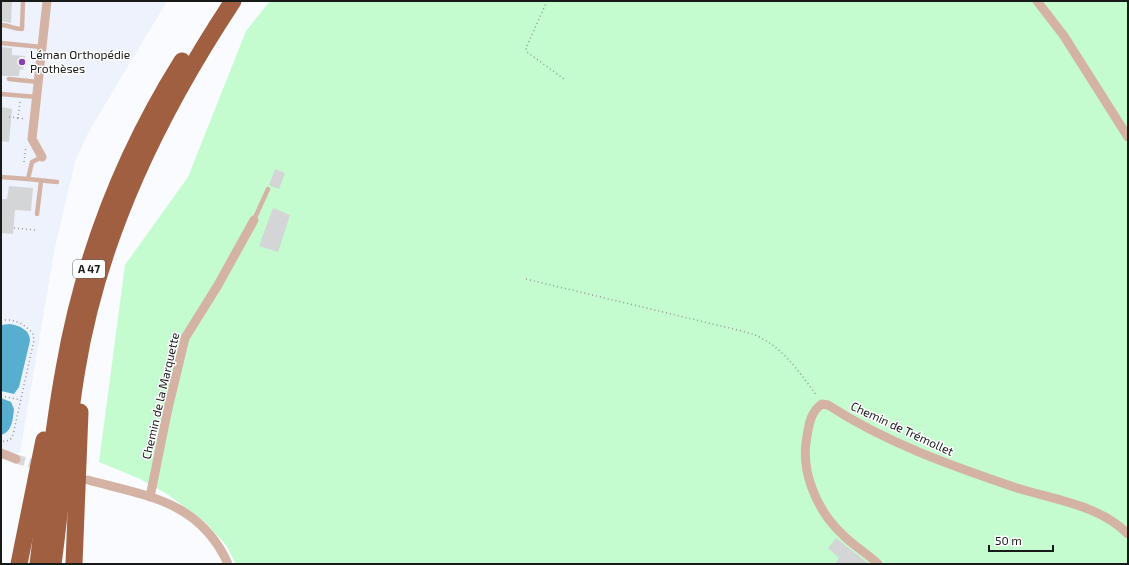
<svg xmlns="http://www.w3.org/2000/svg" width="1129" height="565" viewBox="0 0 1129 565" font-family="'Exo 2',sans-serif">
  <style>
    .built { fill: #edf2fc }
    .green { fill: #c4fccf }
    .water { fill: #57aecf }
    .building { fill: #d3d5d7 }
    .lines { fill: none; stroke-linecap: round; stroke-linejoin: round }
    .minor-tunnel { stroke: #d8d9dc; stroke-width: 9; stroke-dasharray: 9 4.5; stroke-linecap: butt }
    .path { stroke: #949597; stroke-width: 1.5; stroke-dasharray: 1 3; stroke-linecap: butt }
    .service { stroke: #d4b3a5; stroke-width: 4.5 }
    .minor { stroke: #d4b3a5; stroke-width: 9 }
    .motorway { stroke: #a15f41; stroke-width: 17 }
    .poi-dot { fill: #893fb0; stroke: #fff; stroke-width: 1.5 }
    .labels { text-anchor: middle; stroke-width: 3; stroke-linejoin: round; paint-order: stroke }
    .shield { fill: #fff; stroke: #5d5e5e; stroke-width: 1 }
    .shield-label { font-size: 11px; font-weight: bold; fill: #181919 }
    .poi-label { font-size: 12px; fill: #181919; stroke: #fff; text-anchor: start }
    .street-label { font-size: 12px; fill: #181919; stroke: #fff }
  </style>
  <rect width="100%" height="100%" fill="#fafbfe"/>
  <!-- built -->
  <path class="built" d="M1,1h166l-79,132 -13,29 -20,85 -35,206 -19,-1z"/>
  <!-- green -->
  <path class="green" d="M270,1h858v563h-892l-10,-19 -21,-23 -38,-28 -27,-15 -41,-17 26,-197 63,-88 58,-146z"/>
  <!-- water -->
  <g class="water">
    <path d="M10,324c10,2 20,6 20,17l-11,46 -5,7 -13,-3v-66z"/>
    <path d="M1,398l10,4 3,7c-1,10 -2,23 -13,26z"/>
  </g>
  <!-- building -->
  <g class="building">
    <path d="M1,1h11l-1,22 -10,-2z"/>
    <path d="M1,47l11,1v7l13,1 -2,14 -3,-1 -1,7h-18z"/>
    <path d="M1,107l11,2 -3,33 -8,-1z"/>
    <path d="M275,169l10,4 -6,16 -10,-4z"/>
    <path d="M9,186l24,2 -2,23 -16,-1 -2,24 -12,-1v-34h6z"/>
    <path d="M273,208l17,7 -12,37 -19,-6z"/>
    <path d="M836,538l10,8 23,18h-34l4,-6 -11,-10z"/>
  </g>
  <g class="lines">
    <!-- minor-tunnel -->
    <path class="minor-tunnel" d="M16,459l26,7"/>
    <!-- path -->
    <g class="path">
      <path d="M547,1l-21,47 1,4 37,27"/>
      <path d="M20,102l-2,16 7,1"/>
      <path d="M9,117l9,1"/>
      <path d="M24,162l2,-16"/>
      <path d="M14,228l21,2"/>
      <path d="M526,279l199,48c10,2 21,5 30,8 28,12 45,38 62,61"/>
      <path d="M1,321c12,-4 25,4 32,13l1,6 -21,95 -3,5 -9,2"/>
      <path d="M1,396l20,4"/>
    </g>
    <!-- service -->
    <g class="service">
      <path d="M1,25c7,0 13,4 21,4l1,-28"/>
      <path d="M1,43l41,4"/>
      <path d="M9,79l29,3"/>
      <path d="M1,94l36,3"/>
      <path d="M42,157l-10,5 -4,17 29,3"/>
      <path d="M1,177l27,2"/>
      <path d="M37,214l4,-33"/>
      <path d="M254,220l14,-31"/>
    </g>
    <!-- minor -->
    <g class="minor">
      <path d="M1037,1l27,35 64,101"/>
      <path d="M42,157l-10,-18 15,-138"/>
      <path d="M1,453l15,6"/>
      <path d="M88,480c59,16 112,21 140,84"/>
      <path d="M150,497l17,-84 18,-75 33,-53 36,-65"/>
      <path d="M878,564c-11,-11 -26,-19 -37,-31 -25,-24 -41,-63 -34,-97 2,-12 4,-25 15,-32l6,1c57,37 121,60 186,82 39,13 84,17 114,47"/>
    </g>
    <!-- motorway -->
    <g class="motorway">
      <path d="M19,564l25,-124"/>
      <path d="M38,564c8,-65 14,-130 26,-195 19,-109 59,-214 118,-308"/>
      <path d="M53,564c9,-65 13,-131 24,-195 22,-134 82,-256 156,-368"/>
      <path d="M74,564l6,-152"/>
    </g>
  </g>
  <!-- markers -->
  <circle class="poi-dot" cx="22" cy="62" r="4"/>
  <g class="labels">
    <!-- shield labels -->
    <rect class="shield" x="73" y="260" width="32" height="18" rx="3"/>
    <g class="shield-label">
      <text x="89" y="273">A 47</text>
    </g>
    <!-- poi labels -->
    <g class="poi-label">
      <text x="30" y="59">Léman Orthopédie<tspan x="30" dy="14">Prothèses</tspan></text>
    </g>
    <!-- street labels -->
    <g class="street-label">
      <text transform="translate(161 396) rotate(-77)" y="4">Chemin de la Marquette</text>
      <text transform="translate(902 429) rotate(25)" y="4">Chemin de Trémollet</text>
    </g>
  </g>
  <!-- border -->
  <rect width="1129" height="565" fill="none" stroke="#181919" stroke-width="4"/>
  <!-- scale -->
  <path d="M989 545v6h64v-6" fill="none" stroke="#181919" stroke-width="2"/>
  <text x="995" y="545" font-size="12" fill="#181919" stroke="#ffffff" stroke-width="3" paint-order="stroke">50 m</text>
</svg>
